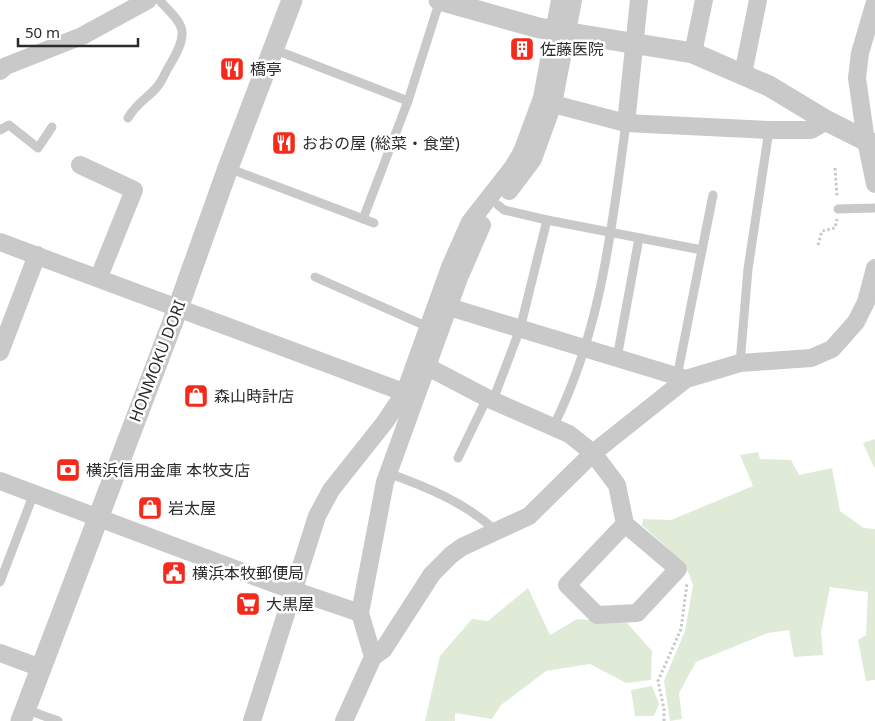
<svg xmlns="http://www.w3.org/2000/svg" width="875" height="721" viewBox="0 0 875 721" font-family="'Noto Sans','Noto Sans JP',sans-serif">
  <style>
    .green { fill: #dfebd7 }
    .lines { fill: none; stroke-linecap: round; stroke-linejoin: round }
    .path { stroke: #c9c9c9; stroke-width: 3; stroke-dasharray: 2.5 2.5; stroke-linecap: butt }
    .service { stroke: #c9c9c9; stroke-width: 9 }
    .minor { stroke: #c9c9c9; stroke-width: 18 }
    .tertiary { stroke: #c9c9c9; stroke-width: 21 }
    .labels { text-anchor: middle; stroke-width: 5; stroke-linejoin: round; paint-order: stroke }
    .poi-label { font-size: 16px; fill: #2c2c2c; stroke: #fff; text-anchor: start }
    .street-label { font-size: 16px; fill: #2c2c2c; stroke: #fff }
  </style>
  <rect width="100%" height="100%" fill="#fff"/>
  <!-- green -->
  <g class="green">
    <path d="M875,439v28h-1l-11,-24z"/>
    <path d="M758,452l2,7 31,1 8,15 33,-7 8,43 24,17 11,1v151l-9,1 -8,-41 8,-5 2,-43 -38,-5 -9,45 2,23 -29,2 -5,-27 -21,3 -72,29 -17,31 3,26 -12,2 -6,-40 21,-50 8,-46 -8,-21 -43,-39 1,-6 28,1 82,-34 -13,-31z"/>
    <path d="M528,588l22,47 27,-16 50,4 25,28 -1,29 -25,3 -36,-19 -44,7 -45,34 -9,14 -37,-6v8h-30l15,-65 32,-37 16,2z"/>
    <path d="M652,686l7,18 -5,12h-19l-4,-26z"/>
  </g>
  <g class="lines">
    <!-- path -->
    <g class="path">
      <path d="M835,168l2,29"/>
      <path d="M818,245l4,-14 13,-3 2,-9"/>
      <path d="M664,721v-12l-6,-28 23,-52 6,-46"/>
    </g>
    <!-- service -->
    <g class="service">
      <path d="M273,49l135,52"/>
      <path d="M128,118c9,-16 19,-19 29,-31 6,-7 9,-17 14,-24 19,-33 13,-37 -12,-63"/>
      <path d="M0,130l9,-5 29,23 14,-21"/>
      <path d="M228,168l146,55"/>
      <path d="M498,205l6,5 43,10 155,30 -25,127"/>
      <path d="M838,209l37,-1"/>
      <path d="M363,219l45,-118 32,-101"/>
      <path d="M702,250l11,-55"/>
      <path d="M315,277l113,50"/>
      <path d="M617,358l22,-120"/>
      <path d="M740,363l8,-94 21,-139"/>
      <path d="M493,400l27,-71 27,-109"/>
      <path d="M553,427c48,-95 59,-200 73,-304"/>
      <path d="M458,458l29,-60"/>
      <path d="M388,473c39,14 78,30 108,58"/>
      <path d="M0,582l34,-89"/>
      <path d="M25,709l33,12"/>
    </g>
    <!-- minor -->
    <g class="minor">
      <path d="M875,2l-15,51 -3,25 9,63 9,43"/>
      <path d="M693,53l11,-53"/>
      <path d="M0,71l6,-5 76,-30 66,-36"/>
      <path d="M743,74l15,-74"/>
      <path d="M553,104l73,19 143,7h42l16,-9"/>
      <path d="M626,123l13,-123"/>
      <path d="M80,165l54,25 -35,87"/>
      <path d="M509,191l24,-32 20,-55 20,-104"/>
      <path d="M0,242l414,154"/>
      <path d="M449,307l237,72"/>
      <path d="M0,352l37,-97"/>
      <path d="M428,367l59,31 82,36 24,19 24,32 8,39 -58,61 30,30 40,-2 41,-44 -53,-45"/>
      <path d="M0,481l278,104 82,28"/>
      <path d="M0,653l41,15"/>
      <path d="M373,657l10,-7 49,-76 19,-19 11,-8 67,-31 64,-63 93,-74 54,-16 71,-5 21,-9 24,-27 10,-20 9,-34"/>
      <path d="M252,721l65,-205 14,-26 54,-68 20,-30 45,-125 20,-45 43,-55 9,-15 20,-54 18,-98"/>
      <path d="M344,721l29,-64 -13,-44 25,-131 74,-204 23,-53"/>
    </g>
    <!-- tertiary -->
    <g class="tertiary">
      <path d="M439,0l100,28 154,25 76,33 58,35 48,24"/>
      <path d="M21,721l157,-413 50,-140 64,-168"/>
    </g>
  </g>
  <!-- icons -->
  <defs>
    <symbol id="building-square" viewBox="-11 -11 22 22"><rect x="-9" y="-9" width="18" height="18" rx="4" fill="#f42b1c" stroke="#fff"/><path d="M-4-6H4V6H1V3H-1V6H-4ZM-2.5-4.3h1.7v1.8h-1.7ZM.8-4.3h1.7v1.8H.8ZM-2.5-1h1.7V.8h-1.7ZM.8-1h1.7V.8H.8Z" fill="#fff"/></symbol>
    <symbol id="restaurant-square" viewBox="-11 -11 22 22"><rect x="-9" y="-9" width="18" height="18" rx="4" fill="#f42b1c" stroke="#fff"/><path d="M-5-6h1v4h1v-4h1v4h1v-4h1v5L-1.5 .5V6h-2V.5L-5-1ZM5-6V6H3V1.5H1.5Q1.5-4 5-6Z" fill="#fff"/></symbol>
    <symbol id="shop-square" viewBox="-11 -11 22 22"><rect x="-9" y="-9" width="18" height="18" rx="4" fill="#f42b1c" stroke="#fff"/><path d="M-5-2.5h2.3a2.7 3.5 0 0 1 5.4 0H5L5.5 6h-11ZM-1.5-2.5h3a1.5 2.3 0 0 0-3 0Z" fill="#fff"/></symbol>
    <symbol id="bank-square" viewBox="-11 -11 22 22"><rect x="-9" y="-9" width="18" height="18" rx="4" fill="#f42b1c" stroke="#fff"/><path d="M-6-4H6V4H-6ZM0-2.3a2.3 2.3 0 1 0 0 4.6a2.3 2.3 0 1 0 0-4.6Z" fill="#fff"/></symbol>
    <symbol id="civic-square" viewBox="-11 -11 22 22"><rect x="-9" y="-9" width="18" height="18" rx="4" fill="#f42b1c" stroke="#fff"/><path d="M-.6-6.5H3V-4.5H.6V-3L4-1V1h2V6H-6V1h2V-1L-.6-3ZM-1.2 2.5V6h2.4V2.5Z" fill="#fff"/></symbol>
    <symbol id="supermarket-square" viewBox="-11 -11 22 22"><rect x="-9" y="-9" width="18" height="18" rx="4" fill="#f42b1c" stroke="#fff"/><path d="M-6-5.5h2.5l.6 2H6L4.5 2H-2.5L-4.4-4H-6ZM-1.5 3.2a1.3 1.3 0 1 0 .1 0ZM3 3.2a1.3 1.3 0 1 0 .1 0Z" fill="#fff"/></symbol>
  </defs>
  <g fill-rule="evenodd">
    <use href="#building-square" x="508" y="35" width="28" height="28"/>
    <use href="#restaurant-square" x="218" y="55" width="28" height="28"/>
    <use href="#restaurant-square" x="270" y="129" width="28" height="28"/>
    <use href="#shop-square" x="182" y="382" width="28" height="28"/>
    <use href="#bank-square" x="54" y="456" width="28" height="28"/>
    <use href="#shop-square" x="136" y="494" width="28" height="28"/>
    <use href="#civic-square" x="160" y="559" width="28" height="28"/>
    <use href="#supermarket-square" x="234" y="590" width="28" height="28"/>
  </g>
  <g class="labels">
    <!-- poi labels -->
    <g class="poi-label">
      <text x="540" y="55">佐藤医院</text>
      <text x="250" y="75">橋亭</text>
      <text x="302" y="149">おおの屋 (総菜・食堂)</text>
      <text x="214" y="402">森山時計店</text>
      <text x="86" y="476">横浜信用金庫 本牧支店</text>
      <text x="168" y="514">岩太屋</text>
      <text x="192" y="579">横浜本牧郵便局</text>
      <text x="266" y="610">大黒屋</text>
    </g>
    <!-- street labels -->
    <g class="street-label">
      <text transform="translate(157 361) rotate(-69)" y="6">HONMOKU DORI</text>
    </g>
  </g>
  <!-- scale -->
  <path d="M18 38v8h120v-8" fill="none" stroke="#2c2c2c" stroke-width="2.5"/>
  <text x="25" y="38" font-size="15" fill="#2c2c2c" stroke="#ffffff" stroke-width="4" paint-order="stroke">50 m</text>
</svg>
